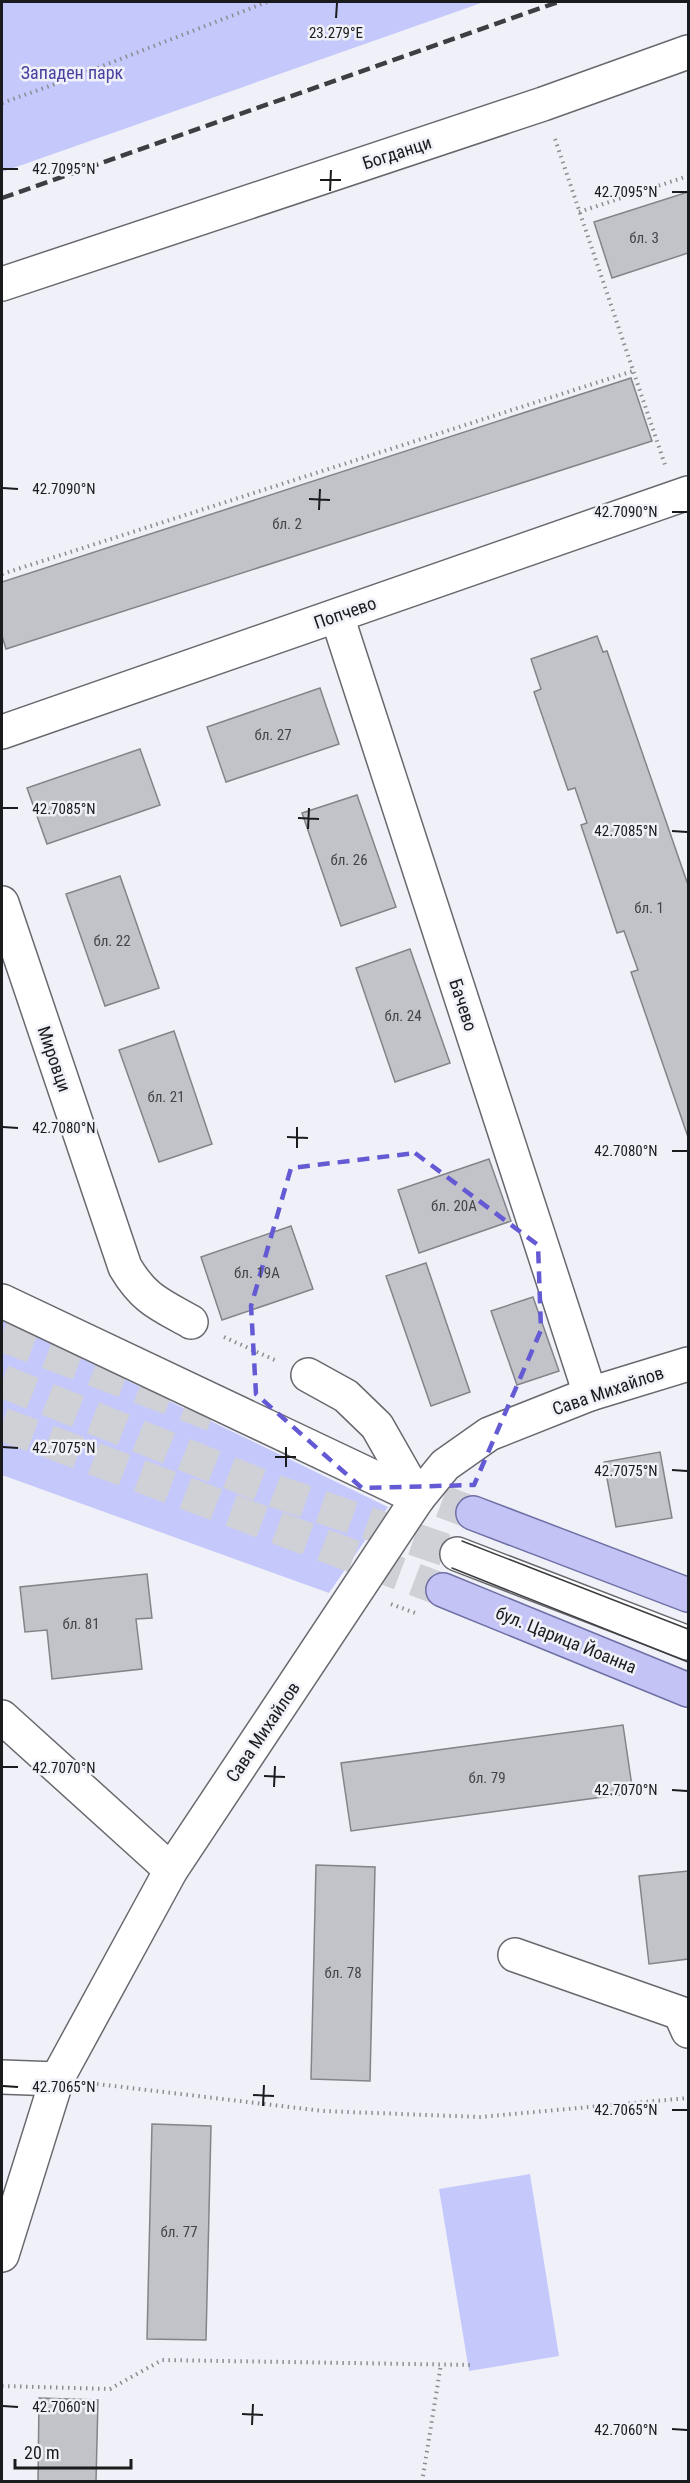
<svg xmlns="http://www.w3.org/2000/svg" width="690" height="2483" viewBox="0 0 690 2483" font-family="'Roboto Condensed',sans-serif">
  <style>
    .green { fill: #c5c8fb }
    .building { fill: #c2c2c9; stroke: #83848a; stroke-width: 1.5 }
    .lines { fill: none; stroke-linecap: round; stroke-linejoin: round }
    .minor-tunnel { stroke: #d0d1d7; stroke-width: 33; stroke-dasharray: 33 16; stroke-linecap: butt }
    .major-tunnel { stroke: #d0d1d7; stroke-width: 33; stroke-dasharray: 33 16; stroke-linecap: butt }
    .minor-casing { stroke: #68696e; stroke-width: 36 }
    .major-casing { stroke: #6e70a5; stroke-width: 36 }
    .path { stroke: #8c8d92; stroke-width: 4; stroke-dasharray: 1.5 4.5; stroke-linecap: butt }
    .minor { stroke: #fff; stroke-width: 33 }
    .major { stroke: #c3c4f5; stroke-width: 33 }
    .tram { stroke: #3d3e41; stroke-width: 1.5 }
    .rail { stroke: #3d3e41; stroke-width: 4.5; stroke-dasharray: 12 6; stroke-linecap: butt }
    .marked { fill: none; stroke: #645bd4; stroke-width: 4.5; stroke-dasharray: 12 8; stroke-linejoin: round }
    .ticks { fill: none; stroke: #1a1b1d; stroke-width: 2 }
    .labels { text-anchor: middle; stroke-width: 5; stroke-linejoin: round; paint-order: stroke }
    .number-label { font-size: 15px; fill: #444548 }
    .park-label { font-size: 18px; fill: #4941a0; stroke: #f0f1f8 }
    .street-label { font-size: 18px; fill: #1a1b1d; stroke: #f0f1f8 }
    .ticks-label { font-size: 15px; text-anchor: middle; fill: #1a1b1d; stroke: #f0f1f8; stroke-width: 5; stroke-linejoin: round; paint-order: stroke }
  </style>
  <rect width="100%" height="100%" fill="#f0f1f8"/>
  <!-- green -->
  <g class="green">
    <path d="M2,2h482l-482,170z"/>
    <path d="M2,1320l386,187 -59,86 -327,-118z"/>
    <path d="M530,2174l29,182 -90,15 -30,-182z"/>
  </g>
  <!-- building -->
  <g class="building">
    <path d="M688,192v61l-76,25 -18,-56z"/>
    <path d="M631,378l21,63 -646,208 -4,-13v-54z"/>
    <path d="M597,636l6,16 4,-1 81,234v252l-57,-165 7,-2 -14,-39 -7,2 -36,-108 6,-2 -12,-35 -7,2 -34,-98 7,-3 -10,-30z"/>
    <path d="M320,688l19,56 -113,38 -19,-55z"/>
    <path d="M140,749l20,56 -113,39 -20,-56z"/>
    <path d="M357,795l39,112 -55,19 -39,-113z"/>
    <path d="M120,876l39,112 -54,18 -39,-112z"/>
    <path d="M410,949l40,114 -55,19 -39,-114z"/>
    <path d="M174,1031l38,113 -53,18 -40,-112z"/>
    <path d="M489,1159l22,62 -92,32 -21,-63z"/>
    <path d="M291,1226l22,63 -91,31 -21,-63z"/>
    <path d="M426,1263l44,129 -39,14 -45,-130z"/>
    <path d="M533,1297l26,74 -42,14 -26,-74z"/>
    <path d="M660,1452l12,66 -56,9 -12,-65z"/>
    <path d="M147,1574l5,44 -16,1 6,50 -90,10 -5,-49 -22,2 -5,-45z"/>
    <path d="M623,1725l10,68 -282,38 -10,-68z"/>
    <path d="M316,1865l59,2 -5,214 -59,-2z"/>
    <path d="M688,1871v88l-39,5 -10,-88z"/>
    <path d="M152,2124l59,2 -5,214 -59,-1z"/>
    <path d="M39,2398l59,2 -2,82h-58z"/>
  </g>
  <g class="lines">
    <!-- minor-tunnel -->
    <path class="minor-tunnel" d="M2,1381l273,110 182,63"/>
    <!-- major-tunnel -->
    <g class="major-tunnel">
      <path d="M2,1335l211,80"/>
      <path d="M2,1424l441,166"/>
      <path d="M396,1484l77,29"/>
    </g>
    <defs>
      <g id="minor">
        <path d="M2,284l541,-180 145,-52"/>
        <path d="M337,616l253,778"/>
        <path d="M2,732l686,-239"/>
        <path d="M2,903l123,364c19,32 34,37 66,55"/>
        <path d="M2,1301l416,197"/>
        <path d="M308,1375l38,21 31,30 41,72"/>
        <path d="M457,1554l231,89"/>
        <path d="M2,1717l169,153"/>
        <path d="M515,1955l165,58 8,18"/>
        <path d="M2,2077l55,2"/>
        <path d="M2,2255l55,-176 114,-209 247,-372 27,-33 44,-31 101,-40 98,-30"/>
      </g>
      <g id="major">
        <path d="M473,1513l215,82"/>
        <path d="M443,1590l245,100"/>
      </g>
    </defs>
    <!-- minor casing -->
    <use href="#minor" class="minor-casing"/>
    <!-- major casing -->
    <use href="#major" class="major-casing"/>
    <!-- path -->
    <g class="path">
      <path d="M2,103l67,-24 198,-77"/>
      <path d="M555,139l110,326"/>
      <path d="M579,212l109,-36"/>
      <path d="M2,574l631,-203"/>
      <path d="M224,1337l53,24"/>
      <path d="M391,1604l24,9"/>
      <path d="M97,2084l226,27 157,6 208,-19"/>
      <path d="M2,2386l108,3 52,-29 312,5"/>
      <path d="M422,2482l19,-118"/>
    </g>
    <!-- minor -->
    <use href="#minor" class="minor"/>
    <!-- major -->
    <use href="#major" class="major"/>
    <!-- tram -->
    <g class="tram">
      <path d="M462,1541l226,88"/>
      <path d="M452,1568l236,94"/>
    </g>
    <!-- rail -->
    <path class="rail" d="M2,198l556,-196"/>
  </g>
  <!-- marked area -->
  <path class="marked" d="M415,1153l123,92 3,85 -67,155 -112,3 -106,-94 -5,-88 40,-138z"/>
  <!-- ticks -->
  <path class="ticks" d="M336,18l1,-15M3,169h15M320,180h21M330,191l1,-21M672,192h15M3,488l15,1M309,499l21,1M319,510l1,-21M672,512h15M3,808h15M298,818l21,1M308,829l1,-21M672,831l15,1M3,1127l15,1M287,1137l21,1M297,1148v-21M672,1151h15M3,1447l15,1M275,1457h21M286,1467v-20M672,1470l15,1M3,1767h15M264,1776l21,1M274,1787l1,-21M672,1790l15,1M3,2086l15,1M253,2095l21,1M263,2106l1,-21M672,2110h15M3,2406l15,1M242,2414l21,1M252,2425l1,-21M672,2429l15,1"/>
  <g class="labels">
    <!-- number labels -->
    <g class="number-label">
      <text x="644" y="243">бл. 3</text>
      <text x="287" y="529">бл. 2</text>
      <text x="273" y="740">бл. 27</text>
      <text x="349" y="865">бл. 26</text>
      <text x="649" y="913">бл. 1</text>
      <text x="112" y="946">бл. 22</text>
      <text x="403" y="1021">бл. 24</text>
      <text x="166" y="1102">бл. 21</text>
      <text x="454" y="1211">бл. 20А</text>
      <text x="257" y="1278">бл. 19А</text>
      <text x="81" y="1629">бл. 81</text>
      <text x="487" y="1783">бл. 79</text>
      <text x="343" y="1978">бл. 78</text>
      <text x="179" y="2237">бл. 77</text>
    </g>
    <!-- park labels -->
    <g class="park-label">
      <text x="72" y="79">Западен парк</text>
    </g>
    <!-- street labels -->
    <g class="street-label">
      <text transform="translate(397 153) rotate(-18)" y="6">Богданци</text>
      <text transform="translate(345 613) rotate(-19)" y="6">Попчево</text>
      <text transform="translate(463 1005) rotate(72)" y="6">Бачево</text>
      <text transform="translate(54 1059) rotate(71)" y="6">Мировци</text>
      <text transform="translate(608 1391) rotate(-19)" y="6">Сава Михайлов</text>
      <text transform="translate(566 1640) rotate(22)" y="6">бул. Царица Йоанна</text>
      <text transform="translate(263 1732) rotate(-56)" y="6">Сава Михайлов</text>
    </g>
  </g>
  <g class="ticks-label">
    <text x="336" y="38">23.279°E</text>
    <text x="64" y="174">42.7095°N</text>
    <text x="626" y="197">42.7095°N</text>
    <text x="64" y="494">42.7090°N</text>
    <text x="626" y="517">42.7090°N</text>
    <text x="64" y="814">42.7085°N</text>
    <text x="626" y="836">42.7085°N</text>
    <text x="64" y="1133">42.7080°N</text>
    <text x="626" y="1156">42.7080°N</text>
    <text x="64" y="1453">42.7075°N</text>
    <text x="626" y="1476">42.7075°N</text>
    <text x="64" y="1773">42.7070°N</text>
    <text x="626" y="1795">42.7070°N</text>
    <text x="64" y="2092">42.7065°N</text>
    <text x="626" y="2115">42.7065°N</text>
    <text x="64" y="2412">42.7060°N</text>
    <text x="626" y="2435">42.7060°N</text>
  </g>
  <!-- border -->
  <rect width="690" height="2483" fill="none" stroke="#1a1b1d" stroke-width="6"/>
  <!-- scale -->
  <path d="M15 2459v9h116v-9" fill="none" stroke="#1a1b1d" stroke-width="3"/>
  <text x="24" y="2459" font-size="18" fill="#1a1b1d" stroke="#f0f1f8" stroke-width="4.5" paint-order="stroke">20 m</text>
</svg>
